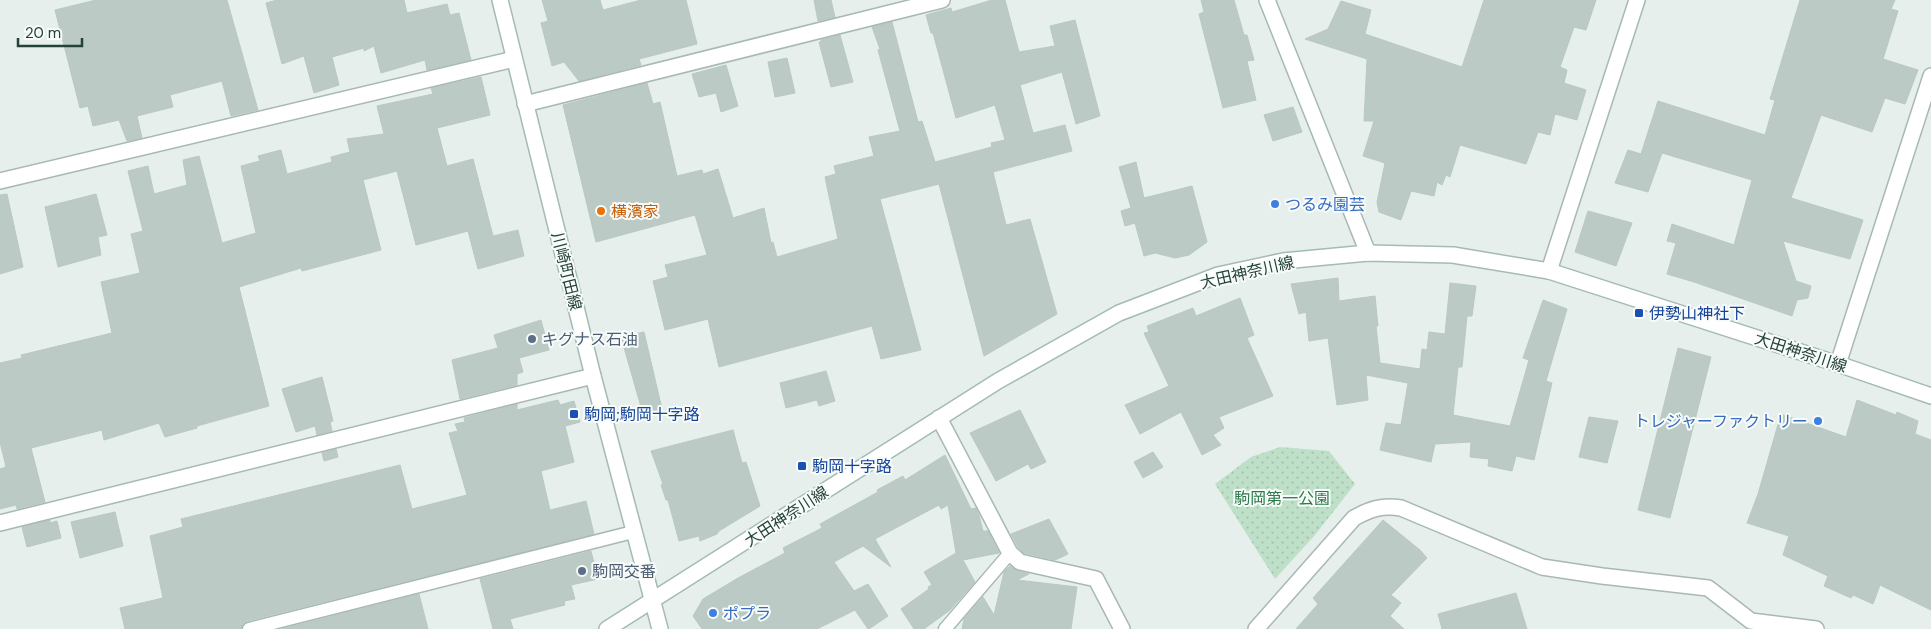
<svg xmlns="http://www.w3.org/2000/svg" width="1931" height="629" viewBox="0 0 1931 629" font-family="'DM Sans','Noto Sans JP',sans-serif">
  <style>
    .grass { fill: url(#grass-dots) }
    .building { fill: #bbcac4; stroke: #b8c9c2 }
    .lines { fill: none; stroke-linecap: round; stroke-linejoin: round }
    .lane-casing { stroke: #a8b8b2; stroke-width: 15 }
    .street-casing { stroke: #a8b8b2; stroke-width: 18 }
    .secondary-casing { stroke: #a4bbb3; stroke-width: 18 }
    .lane { stroke: #fff; stroke-width: 12 }
    .street { stroke: #fff; stroke-width: 15 }
    .secondary { stroke: #fff; stroke-width: 15 }
    .shop-dot { fill: #3f7fe0; stroke: #f7fbf9; stroke-width: 2 }
    .food-dot { fill: #e8710a; stroke: #f7fbf9; stroke-width: 2 }
    .transit-dot { fill: #1a4fb4; stroke: #f7fbf9; stroke-width: 2 }
    .service-dot { fill: #5c6f8a; stroke: #f7fbf9; stroke-width: 2 }
    .labels { text-anchor: middle; stroke-width: 4; stroke-linejoin: round; paint-order: stroke }
    .shop-label { font-size: 16px; fill: #366cbe; stroke: #f7fbf9; text-anchor: start }
    .food-label { font-size: 16px; fill: #c56008; stroke: #f7fbf9; text-anchor: start }
    .street-label { font-size: 16px; fill: #24423a; stroke: #f7fbf9 }
    .transit-label { font-size: 16px; fill: #164399; stroke: #f7fbf9; text-anchor: start }
    .service-label { font-size: 16px; fill: #4e5e75; stroke: #f7fbf9; text-anchor: start }
    .park-label { font-size: 16px; fill: #2d7a4b; stroke: #f7fbf9 }
  </style>
  <defs>
    <pattern id="grass-dots" width="8" height="8" patternUnits="userSpaceOnUse" patternTransform="scale(1.25)"><rect width="8" height="8" fill="#bfe0c8"/><path d="M2 2h.1M6 6h.1" fill="none" stroke="#a4c1ad" stroke-width="1.8" stroke-linecap="round"/></pattern>
  </defs>
  <rect width="100%" height="100%" fill="#e6efeb"/>
  <!-- grass -->
  <path class="grass" d="M1280,447l49,4 26,33 -40,51 -40,44 -60,-95 36,-27z"/>
  <!-- building -->
  <g class="building">
    <path d="M96,0h131l31,110 -27,6 -9,-35 -52,14 3,12 -36,9 5,22 -15,3 -8,-21 -26,6 -5,-20 -8,2 -25,-98z"/>
    <path d="M277,0h127l3,13 40,-9 3,11 9,-2 12,47 -44,10 -2,-10 -44,13 -7,-27 -10,5v-3l-32,9 7,28 -25,8 -10,-37 -22,8 -16,-61z"/>
    <path d="M542,0h58l3,10 38,-10h45l11,44 -58,15 2,6 -62,16 -15,-19 -12,4 -11,-43 7,-2z"/>
    <path d="M814,0h17l4,17 -17,4z"/>
    <path d="M992,0h13l14,52 36,-6 -5,-20 25,-6 25,96 -24,8 -14,-52 -42,13 13,48 32,-8 7,26 -79,21 13,53 24,-6 27,95 -73,42 -45,-172 -59,15 41,151 -40,9 -9,-33 -153,41 -11,-48 -43,11 -12,-49 15,-4 -3,-12 42,-10 -12,-40 -99,27 -33,-137 84,-22 6,21 7,-2 17,74 25,-6 1,4 15,-5 15,49 31,-10 7,35 2,-1 4,15 61,-18 -13,-62 11,-3 -2,-8 40,-10 -5,-19 31,-6 -22,-81 2,-1 -8,-22 20,-5 26,100 4,-1 13,41 57,-15 -1,-4 14,-3 -10,-35 -39,13 -23,-85h-2l-5,-18 25,-7 1,4z"/>
    <path d="M1201,0h33l10,35h3l7,25 -7,1 9,39 -33,8 -24,-94 5,-2z"/>
    <path d="M1484,0h112l-10,30 -12,-3 -14,40 7,3 -3,13 22,7 -9,30 -22,-6 -5,21 -12,-3 -12,32 -66,-19 -10,32 -4,-2 -4,10 -5,-3 -3,14 -23,-5 -10,29 -22,-8 -2,-10 8,-39 -22,-7 11,-35h-10l3,-62 -62,-20 23,-10 13,-28 30,9 -6,24 97,33z"/>
    <path d="M1800,0h95l-4,9 7,2 -15,48 35,11 -13,34 -20,-6 -13,34 -51,-17 -30,83 72,22 -13,39 -67,-18 13,40 15,5 -3,12 -11,2 -5,16 -98,-34 -27,-8 9,-31 -9,-2 5,-17 62,21 18,-65 -90,-27 -14,39 -33,-9 13,-33 13,4 17,-53 107,34 10,-35 -5,-1z"/>
    <path d="M840,35l13,47 -22,5 -12,-45h2v-2z"/>
    <path d="M787,58l8,35 -20,4 -7,-35z"/>
    <path d="M726,65l12,41 -17,6 -5,-19 -17,4 -7,-23z"/>
    <path d="M481,77l9,38 -53,13 10,38 26,-7 20,77 25,-6 6,26 -46,13 -10,-38 -52,14 -19,-74 -34,9 18,70 -79,21 -1,-3 -62,19 30,119 -72,20v2l-32,9 -6,-14 -55,17 -2,-10 -71,18 14,54 -28,7 -1,-4 -16,4v-40l6,-2 -6,-25v-79l22,-5 -1,-3 91,-22 -11,-51 39,-9 -9,-39 12,-3 -15,-60 20,-5 6,28 33,-9 -4,-25 16,-4 23,87 34,-10 -15,-67 19,-5 -2,-5 23,-6 6,24 45,-12 -1,-5 19,-5 -3,-13 37,-5 -7,-28 56,-12 -2,-6z"/>
    <path d="M1293,107l9,25 -29,9 -9,-26z"/>
    <path d="M1136,162l8,36 48,-12 15,56 -18,13 -14,3 -20,-5 -11,3 -9,-33 -10,3 -4,-15 10,-3 -12,-41z"/>
    <path d="M7,194l16,73 -23,7v-79z"/>
    <path d="M96,194l11,41 -9,2 3,18 -43,12 -13,-60z"/>
    <path d="M1588,211l44,12 -16,43 -41,-14z"/>
    <path d="M1338,278l1,23 36,-5 3,30h-2l4,37 40,6 2,-20 5,1 2,-18 16,2 5,-51 26,3 -4,30h-5l-5,51h-4l-5,48 57,11 19,-66 -6,-2 20,-58 24,9 -21,72 6,2 -18,77 -18,-4 -4,15 -24,-5 1,-7 -19,-2 1,-15 -36,2 -4,18 -51,-12 6,-27 15,2 7,-42 -42,-8 2,25 -31,5 -9,-67 -19,3 -3,-29 -7,2 -8,-30z"/>
    <path d="M1240,298l14,37 -7,3 26,58 -54,21 5,11 -11,7 8,10 -19,10 -21,-43 -41,22 -15,-29 44,-19 -25,-53 5,-1 -2,-6 46,-18 3,8z"/>
    <path d="M541,320l8,30 -30,8 4,14 -6,2v11l-57,14 -8,-39 46,-12 -4,-13z"/>
    <path d="M644,332l18,77 -19,5 -22,-77z"/>
    <path d="M1678,348l33,9 -41,161 -32,-8z"/>
    <path d="M826,371l9,30 -16,5 -2,-6 -31,8 -6,-25z"/>
    <path d="M322,377l11,44 -3,1 2,9 -15,4 -2,-9 -19,6 -14,-43z"/>
    <path d="M558,400l2,5 14,-4 6,21 -15,4 9,36 -33,9 9,39 36,-9 8,33 -347,87 -4,3 -2,5h-116l-5,-21 43,-10 -13,-62 33,-9 -2,-8 219,-54 12,44 55,-14 -18,-62 9,-2 -3,-7 10,-2 -1,-4 53,-14v6z"/>
    <path d="M1857,400l39,15 1,-3 21,9 -3,13 16,6v170l-51,-25 -7,19 -20,-9 -2,3 -27,-12 4,-10 -45,-21 6,-19 -42,-13 11,-29 23,-80 65,23z"/>
    <path d="M1020,410l26,52 -15,7 -3,-5 -32,17 -26,-48z"/>
    <path d="M1589,417l29,4 -11,42 -28,-6z"/>
    <path d="M733,430l9,33 4,-1 14,44 -41,25 -2,3 -17,7 -1,-5 -20,5 -11,-41h-2l-5,-15 2,-1 -12,-33z"/>
    <path d="M336,449l2,8 -14,4 -2,-8z"/>
    <path d="M1153,452l10,15 -20,11 -9,-16z"/>
    <path d="M945,455l26,54 5,-1 3,7 4,16h5l11,22 -36,7 12,22 -25,28 -26,19h-10l-13,-20 28,-20 -1,-2 4,-2 -8,-13 32,-19 -8,-48 -7,4 -2,-4 -64,34 16,28 -28,-21 -29,16 20,29 14,-7 20,32 -19,13h-1l-13,-19 -38,19h-115l-9,-13 10,-17 35,-21 47,-25 -2,-5 39,-20 -2,-4 58,-32 -1,-2 26,-14 2,4z"/>
    <path d="M115,512l8,34 -43,12 -9,-36z"/>
    <path d="M1049,519l19,35 -13,6 -31,-7 -6,-6 -7,-13z"/>
    <path d="M50,520v3l7,-2 4,17 -34,9 -5,-20z"/>
    <path d="M1383,520l37,30 7,8 -36,37 10,8 -11,13 14,13h-108l22,-25 -5,-6z"/>
    <path d="M591,551l7,28 -27,6 4,14 -11,2 1,4 -55,14 3,10h-20l-13,-50z"/>
    <path d="M1010,566l8,5 11,3 -12,6 60,7 -6,42h-109l2,-10 19,-22 11,18 10,-43z"/>
    <path d="M1516,593l11,36h-85l-4,-15z"/>
    <path d="M419,594l9,35h-146z"/>
  </g>
  <g class="lines">
    <defs>
      <g id="lane">
        <path d="M249,629l384,-97"/>
        <path d="M945,629l65,-76"/>
      </g>
      <g id="street">
        <path d="M1267,0l101,253"/>
        <path d="M525,104l417,-104"/>
        <path d="M0,181l514,-122"/>
        <path d="M1549,271l88,-271"/>
        <path d="M1838,364l93,-288"/>
        <path d="M939,418l71,135 10,9 76,17 26,50"/>
        <path d="M0,523l593,-147"/>
        <path d="M1256,629l98,-111c16,-9 28,-13 47,-10l141,59 60,9 106,12 43,33 65,8"/>
      </g>
      <g id="secondary">
        <path d="M500,0l93,376 67,253"/>
        <path d="M607,629l391,-248 121,-68 99,-38 65,-14 85,-8 85,2 96,16 289,93 93,32"/>
      </g>
    </defs>
    <!-- lane casing -->
    <use href="#lane" class="lane-casing"/>
    <!-- street casing -->
    <use href="#street" class="street-casing"/>
    <!-- secondary casing -->
    <use href="#secondary" class="secondary-casing"/>
    <!-- lane -->
    <use href="#lane" class="lane"/>
    <!-- street -->
    <use href="#street" class="street"/>
    <!-- secondary -->
    <use href="#secondary" class="secondary"/>
  </g>
  <!-- markers -->
  <g class="shop-dot">
    <circle cx="1275" cy="204" r="5"/>
    <circle cx="1818" cy="421" r="5"/>
    <circle cx="713" cy="613" r="5"/>
  </g>
  <circle class="food-dot" cx="601" cy="211" r="5"/>
  <g class="transit-dot">
    <rect x="1634" y="308" width="10" height="10" rx="2.5"/>
    <rect x="569" y="409" width="10" height="10" rx="2.5"/>
    <rect x="797" y="461" width="10" height="10" rx="2.5"/>
  </g>
  <g class="service-dot">
    <circle cx="532" cy="339" r="5"/>
    <circle cx="582" cy="571" r="5"/>
  </g>
  <g class="labels">
    <!-- shop labels -->
    <g class="shop-label">
      <text x="1285" y="210">つるみ園芸</text>
      <text x="1808" y="427" text-anchor="end">トレジャーファクトリー</text>
      <text x="723" y="619">ポプラ</text>
    </g>
    <!-- food labels -->
    <g class="food-label">
      <text x="611" y="217">横濱家</text>
    </g>
    <!-- street labels -->
    <g class="street-label">
      <text transform="translate(567 271) rotate(76)" y="6">川崎町田線</text>
      <text transform="translate(1247 272) rotate(-13)" y="6">大田神奈川線</text>
      <text transform="translate(1801 352) rotate(18)" y="6">大田神奈川線</text>
      <text transform="translate(786 516) rotate(-33)" y="6">大田神奈川線</text>
    </g>
    <!-- transit labels -->
    <g class="transit-label">
      <text x="1649" y="319">伊勢山神社下</text>
      <text x="584" y="420">駒岡;駒岡十字路</text>
      <text x="812" y="472">駒岡十字路</text>
    </g>
    <!-- service labels -->
    <g class="service-label">
      <text x="542" y="345">キグナス石油</text>
      <text x="592" y="577">駒岡交番</text>
    </g>
    <!-- park labels -->
    <g class="park-label">
      <text x="1282" y="504">駒岡第一公園</text>
    </g>
  </g>
  <!-- scale -->
  <path d="M18 38v8h64v-8" fill="none" stroke="#24423a" stroke-width="2.5"/>
  <text x="25" y="38" font-size="15" fill="#24423a" stroke="#f7fbf9" stroke-width="4" paint-order="stroke">20 m</text>
</svg>
